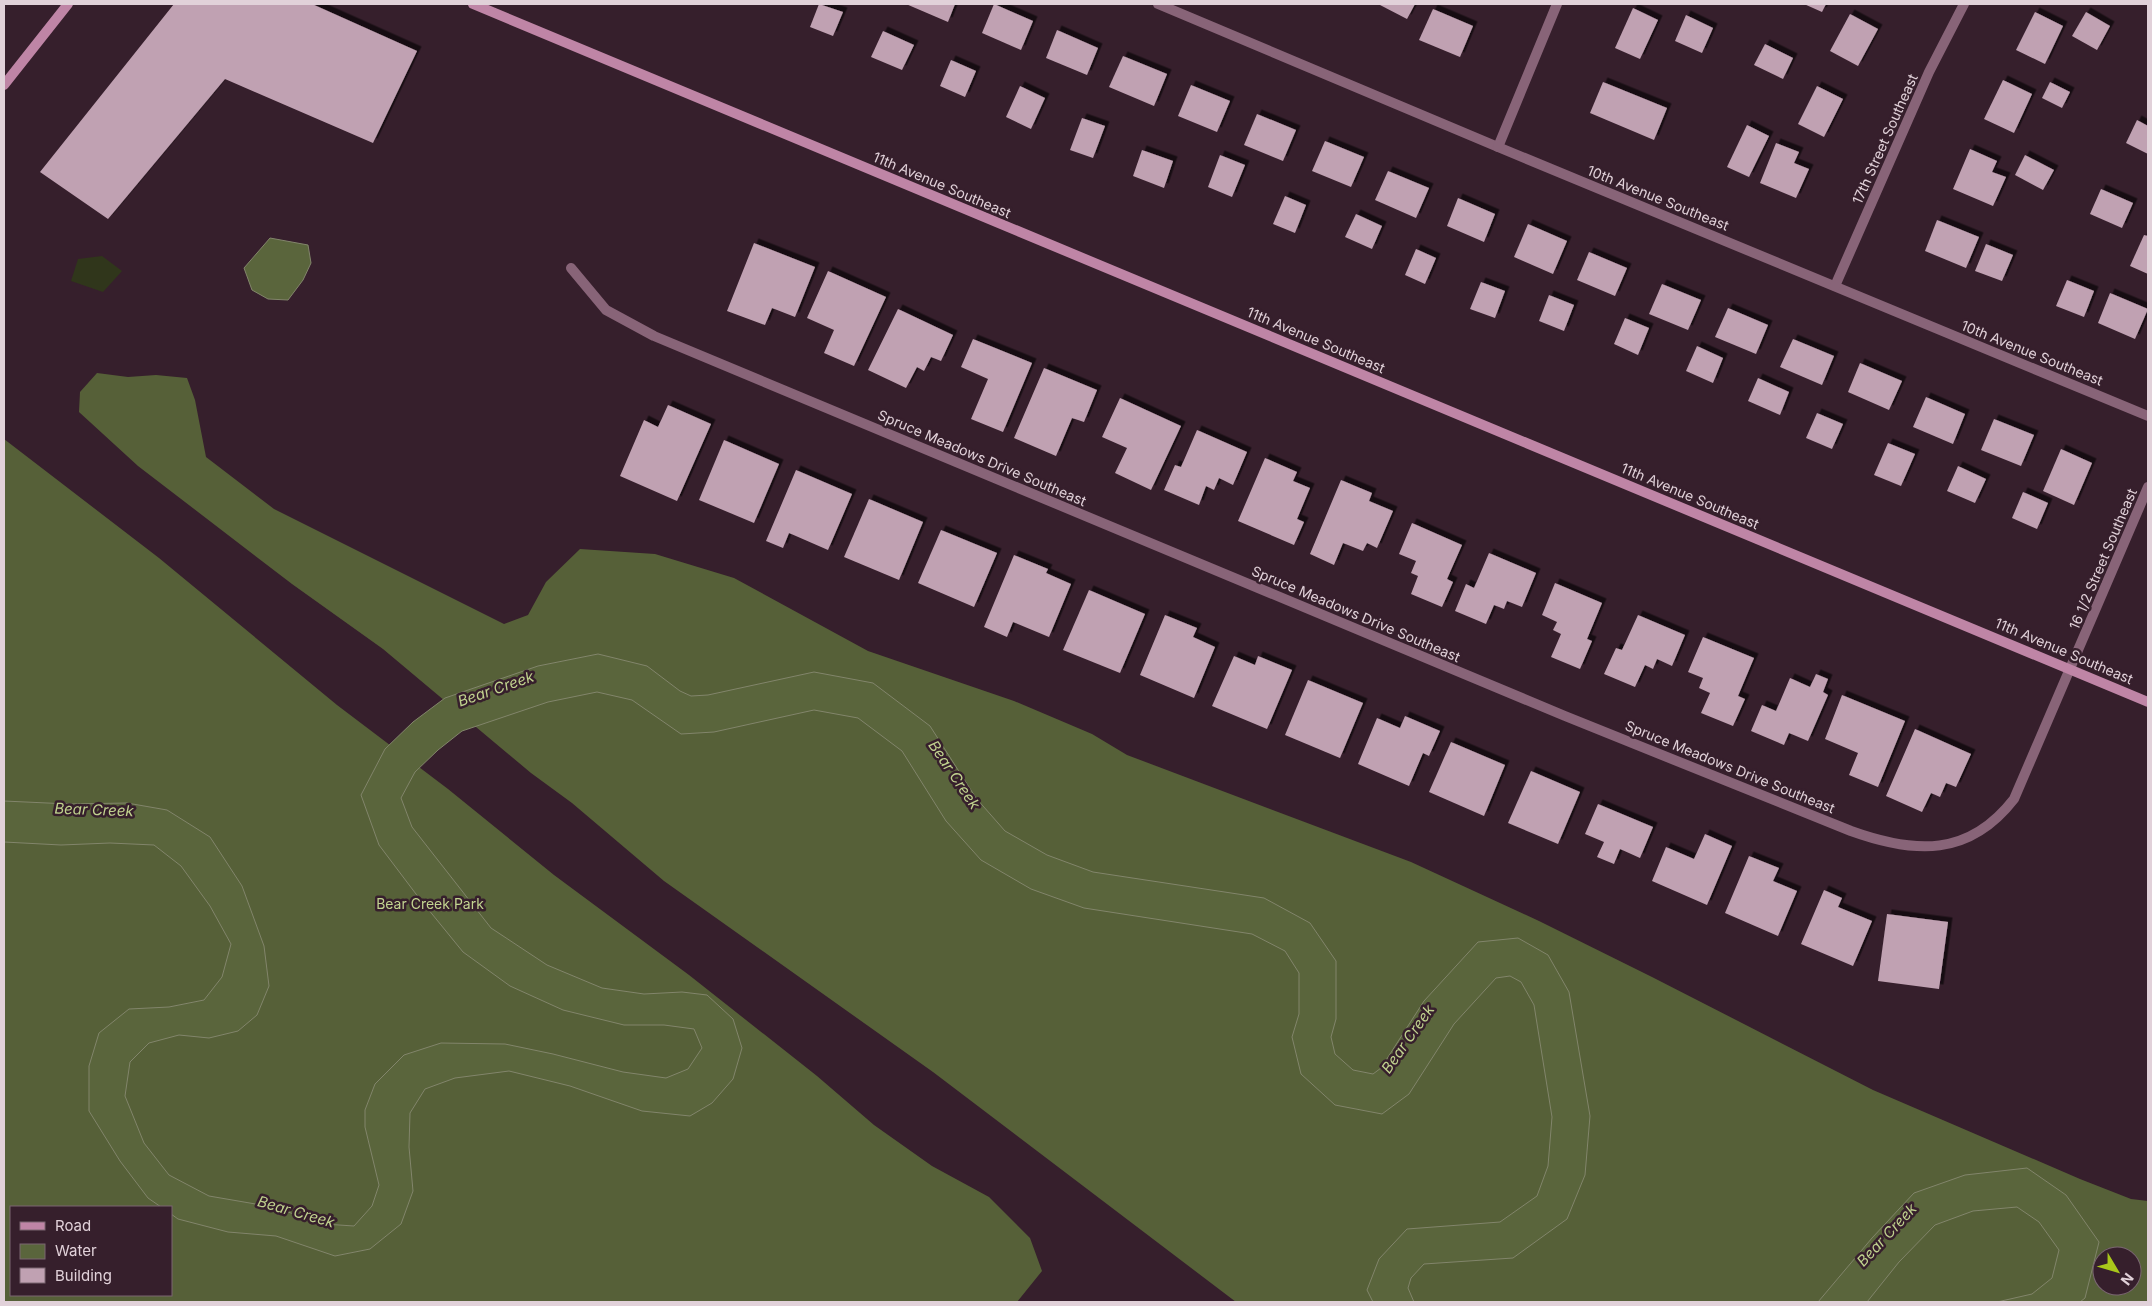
<svg xmlns="http://www.w3.org/2000/svg" width="2152" height="1306" viewBox="0 0 2152 1306" font-family="Inter,sans-serif">
  <style>
    .green { fill: #30361b }
    .forest { fill: #566038; fill-rule: evenodd }
    .water { fill: #5a653c; stroke: #82856b }
    .building { fill: #c0a1b2; filter: url(#shadow) }
    .lines { fill: none; stroke-linecap: round; stroke-linejoin: round }
    .street { stroke: #886478; stroke-width: 10 }
    .secondary { stroke: #bf85a6; stroke-width: 10 }
    .labels { text-anchor: middle; stroke-width: 5; stroke-linejoin: round; paint-order: stroke }
    .street-label { font-size: 14px; fill: #e1d1d9; stroke: #361f2c }
    .park-label { font-size: 14px; fill: #c2d490; stroke: #361f2c }
    .water-label { font-size: 15px; font-style: italic; fill: #c0d28e; stroke: #361f2c }
  </style>
  <defs>
    <filter id="shadow"><feDropShadow dx="4.5" dy="-4.5" stdDeviation="0" flood-color="#0009"/></filter>
  </defs>
  <rect width="100%" height="100%" fill="#361f2c"/>
  <!-- green -->
  <path class="green" d="M102,256l20,15 -19,21 -32,-11 7,-22z"/>
  <!-- forest -->
  <g class="forest">
    <path d="M97,373l31,4 28,-2 31,3 8,22 11,57 68,52 230,115 24,-9 18,-33 34,-33 75,5 79,24 134,73 146,50 78,33 35,21 284,107 128,59 113,56 221,113 207,89 51,20 17,2v101h-912l-303,-230 -269,-191 -92,-78 -41,-30 -148,-124 -91,-65 -154,-118 -59,-54 1,-20zM2102,1256h30v30h-30z"/>
    <path d="M4,439l155,119 178,147 111,84 106,86 135,100 128,101 57,49 58,41 57,31 41,41 12,33 -25,31h-1013zM11,1207h160v88h-160z"/>
  </g>
  <!-- water -->
  <g class="water">
    <path d="M270,238l38,7 3,18 -8,17 -15,20 -20,-1 -16,-9 -8,-22z"/>
    <path d="M598,654l49,12 33,25 11,5 17,-1 106,-23 59,11 57,43 46,72 29,33 42,24 46,17 171,26 46,25 26,38v58l-5,18 4,17 18,16 20,4 8,-6 43,-67 54,-59 40,-4 30,17 21,37 21,124 -5,59 -18,44 -54,39 -89,6 -13,14 -3,10 6,14h-41l-6,-12 12,-31 28,-30 93,-7 37,-26 11,-30 4,-49 -18,-112 -13,-23 -11,-6 -14,2 -42,46 -45,70 -27,20 -47,-9 -34,-31 -9,-37 7,-23v-41l-14,-22 -33,-17 -168,-26 -53,-19 -50,-29 -35,-39 -44,-70 -44,-33 -44,-8 -100,22 -33,2 -49,-34 -35,-8 -49,10 -86,29 -24,19 -23,22 -14,26 11,29 79,101 56,37 55,23 42,6 38,-2 25,3 26,24 9,29 -9,31 -21,24 -22,13 -48,-5 -72,-25 -61,-15 -54,7 -30,11 -15,24 -1,34 4,44 -12,33 -31,25 -35,7 -59,-20 -48,-4 -50,-13 -7,-5v-7h-10l-13,-9 -28,-37 -31,-50v-45l10,-33 30,-24 40,-2 35,-7 18,-23 9,-33 -21,-38 -29,-40 -27,-21 -44,-2 -49,2 -57,-3v-41l65,3 58,-1 40,7 43,27 32,49 22,60 5,40 -12,29 -19,16 -29,7 -30,-3 -30,8 -19,19 -5,34 19,47 25,32 40,21 64,11 51,17 30,2 18,-20 7,-21 -14,-58v-17l10,-26 29,-29 37,-12 64,1 48,10 70,18 43,6 22,-9 14,-21 -8,-19 -30,-4h-40l-61,-15 -53,-24 -47,-34 -44,-54 -40,-53 -18,-50 24,-46 28,-27 32,-24 93,-32z"/>
    <path d="M2027,1168l39,27 33,47 -14,56 -5,4h-83l35,-8 20,-16 7,-28 -20,-28 -22,-15 -44,4 -38,14 -36,37 -32,40h-49l54,-64 42,-45 51,-18z"/>
  </g>
  <!-- building -->
  <g class="building">
    <path d="M174,4h138l105,47 -44,92 -148,-64 -117,140 -68,-47z"/>
    <path d="M819,4l24,8 -10,24 -23,-9z"/>
    <path d="M906,4h49l-7,18z"/>
    <path d="M994,4l39,17 -12,29 -39,-17z"/>
    <path d="M1380,4h35l-8,15 -27,-14z"/>
    <path d="M1804,4h22l-4,8z"/>
    <path d="M1633,8l25,12 -18,39 -25,-11z"/>
    <path d="M1433,9l40,17 -13,31 -41,-17z"/>
    <path d="M2035,12l28,14 -18,38 -29,-14z"/>
    <path d="M2086,12l24,14 -13,24 -25,-14z"/>
    <path d="M1850,14l28,15 -20,37 -28,-15z"/>
    <path d="M1686,15l27,13 -11,25 -27,-12z"/>
    <path d="M1057,30l41,18 -11,27 -41,-17z"/>
    <path d="M883,31l31,14 -12,25 -31,-13z"/>
    <path d="M1765,44l28,14 -10,21 -29,-14z"/>
    <path d="M1123,56l44,18 -13,32 -45,-19z"/>
    <path d="M951,60l25,11 -11,26 -25,-11z"/>
    <path d="M2003,80l29,14 -18,39 -30,-14z"/>
    <path d="M1603,82l64,26 -13,32 -64,-27z"/>
    <path d="M2050,82l20,10 -8,16 -20,-10z"/>
    <path d="M1191,85l39,16 -13,31 -39,-16z"/>
    <path d="M1020,86l25,12 -14,31 -25,-12z"/>
    <path d="M1817,86l26,13 -19,38 -26,-13z"/>
    <path d="M1257,114l39,16 -13,31 -39,-16z"/>
    <path d="M1082,118l23,8 -12,32 -23,-8z"/>
    <path d="M2137,120l11,6v28l-22,-11z"/>
    <path d="M1747,125l22,11 -20,41 -22,-10z"/>
    <path d="M1325,141l39,16 -13,30 -39,-16z"/>
    <path d="M1776,143l23,9 -5,11 15,6 -13,29 -36,-15z"/>
    <path d="M1970,149l27,12 -5,11 14,5 -13,29 -40,-17z"/>
    <path d="M1142,150l31,11 -9,27 -31,-12z"/>
    <path d="M1220,155l25,10 -13,32 -24,-10z"/>
    <path d="M2025,155l29,15 -11,20 -28,-15z"/>
    <path d="M1388,171l41,17 -13,30 -41,-18z"/>
    <path d="M2101,189l32,14 -11,25 -32,-14z"/>
    <path d="M1285,196l21,9 -11,28 -22,-9z"/>
    <path d="M1458,198l37,16 -11,28 -37,-16z"/>
    <path d="M1356,214l26,12 -10,23 -27,-12z"/>
    <path d="M1937,220l42,17 -13,31 -41,-17z"/>
    <path d="M1528,224l39,17 -14,33 -39,-17z"/>
    <path d="M2144,235l4,1v38l-18,-8z"/>
    <path d="M754,243l61,24 -20,50 -23,-9 -7,17 -38,-14z"/>
    <path d="M1986,244l27,11 -11,26 -27,-10z"/>
    <path d="M1416,249l20,9 -11,26 -20,-9z"/>
    <path d="M1589,252l38,16 -12,28 -38,-16z"/>
    <path d="M828,271l58,26 -32,69 -30,-13 10,-23 -27,-12z"/>
    <path d="M2067,280l27,11 -10,26 -28,-11z"/>
    <path d="M1481,282l24,9 -10,27 -25,-9z"/>
    <path d="M1662,284l39,16 -13,30 -39,-16z"/>
    <path d="M2110,293l38,16 -13,30 -37,-16z"/>
    <path d="M1549,295l25,10 -10,26 -25,-10z"/>
    <path d="M1728,308l40,17 -12,29 -41,-17z"/>
    <path d="M898,309l55,26 -12,26 -10,-4 -7,14 -7,-4 -11,21 -38,-18z"/>
    <path d="M1625,318l24,10 -11,27 -24,-11z"/>
    <path d="M973,339l59,24 -29,69 -32,-13 17,-40 -27,-12z"/>
    <path d="M1793,339l41,17 -12,29 -42,-18z"/>
    <path d="M1697,346l26,12 -10,25 -27,-12z"/>
    <path d="M1860,363l42,18 -13,29 -41,-18z"/>
    <path d="M1044,368l53,22 -13,32 -12,-4 -16,38 -42,-18z"/>
    <path d="M1758,378l31,14 -9,23 -32,-14z"/>
    <path d="M1926,397l39,17 -12,30 -40,-17z"/>
    <path d="M1120,398l61,28 -30,64 -36,-17 12,-25 -25,-11z"/>
    <path d="M668,405l43,19 -34,77 -57,-25 24,-56 14,7z"/>
    <path d="M1817,413l26,11 -11,25 -26,-11z"/>
    <path d="M1994,419l40,16 -13,31 -40,-16z"/>
    <path d="M1197,430l50,22 -14,33 -14,-7 -5,12 -8,-4 -7,19 -35,-15 11,-25 6,2z"/>
    <path d="M724,440l55,24 -25,59 -55,-23z"/>
    <path d="M1888,443l27,11 -14,32 -27,-11z"/>
    <path d="M2061,449l31,14 -18,42 -31,-14z"/>
    <path d="M1265,458l32,14 -4,9 17,7 -13,31 7,3 -10,23 -56,-24z"/>
    <path d="M1958,466l28,13 -11,24 -28,-12z"/>
    <path d="M796,470l56,24 -24,56 -39,-17 -6,15 -17,-7z"/>
    <path d="M1341,480l31,13 -3,8 24,10 -16,37 -10,-5 -4,8 -20,-8 -9,22 -24,-11z"/>
    <path d="M2023,492l25,11 -11,26 -25,-11z"/>
    <path d="M869,499l54,23 -24,58 -55,-23z"/>
    <path d="M1412,523l50,22 -15,34 6,3 -11,25 -31,-13 7,-18 -7,-3 5,-12 -17,-7z"/>
    <path d="M941,530l56,23 -23,54 -56,-24z"/>
    <path d="M1489,553l47,20 -14,34 -15,-6 -3,8 -10,-4 -8,19 -31,-13 11,-27 8,4z"/>
    <path d="M1014,555l34,14 -2,4 25,11 -22,53 -36,-15 -6,15 -23,-10z"/>
    <path d="M1555,583l47,20 -15,36 5,2 -12,28 -29,-12 10,-23 -8,-4 4,-8 -15,-7z"/>
    <path d="M1089,590l56,24 -25,59 -57,-23z"/>
    <path d="M1165,615l32,13 -4,9 22,10 -21,51 -54,-23z"/>
    <path d="M1638,615l47,20 -13,31 -15,-7 -4,10 -8,-4 -10,22 -31,-13 12,-26 6,2z"/>
    <path d="M1703,637l51,21 -16,38 7,3 -12,27 -32,-13 9,-20 -11,-5 4,-10 -15,-6z"/>
    <path d="M1234,656l21,9 3,-9 34,14 -25,59 -55,-23z"/>
    <path d="M1816,674l12,5 -5,13 5,3 -20,46 -19,-8 -5,12 -33,-14 11,-26 14,6 14,-33 20,9z"/>
    <path d="M1308,680l55,23 -23,55 -55,-23z"/>
    <path d="M1842,695l63,26 -27,66 -29,-12 9,-22 -33,-14z"/>
    <path d="M1405,716l35,15 -11,25 -6,-3 -14,33 -51,-22 19,-46 23,10z"/>
    <path d="M1915,729l56,25 -15,33 -10,-4 -6,14 -9,-4 -9,19 -36,-16z"/>
    <path d="M1451,742l54,23 -21,51 -55,-24z"/>
    <path d="M1531,771l49,21 -22,52 -50,-21z"/>
    <path d="M1598,804l55,23 -13,31 -20,-9 -6,15 -17,-7 7,-15 -19,-8z"/>
    <path d="M1705,834l27,12 -25,59 -55,-24 14,-34 28,12z"/>
    <path d="M1749,856l30,12 -6,13 24,10 -19,45 -53,-23z"/>
    <path d="M1824,890l18,8 -4,9 34,14 -19,45 -52,-22z"/>
    <path d="M1887,914l61,8 -9,67 -61,-8z"/>
  </g>
  <g class="lines">
    <!-- street -->
    <g class="street">
      <path d="M1158,4l340,143 650,269"/>
      <path d="M1498,147l59,-143"/>
      <path d="M571,268l35,42 48,26 911,380 286,115c64,23 118,26 163,-32l134,-312"/>
      <path d="M1835,286l94,-214 35,-68"/>
    </g>
    <!-- secondary -->
    <g class="secondary">
      <path d="M473,4l1675,698"/>
      <path d="M4,85l64,-81"/>
    </g>
  </g>
  <g class="labels">
    <!-- street labels -->
    <g class="street-label">
      <text transform="translate(1885 139) rotate(-66)" y="5">17th Street Southeast</text>
      <text transform="translate(942 185) rotate(23)" y="5">11th Avenue Southeast</text>
      <text transform="translate(1658 198) rotate(22)" y="5">10th Avenue Southeast</text>
      <text transform="translate(1316 340) rotate(23)" y="5">11th Avenue Southeast</text>
      <text transform="translate(2032 353) rotate(22)" y="5">10th Avenue Southeast</text>
      <text transform="translate(982 458) rotate(23)" y="5">Spruce Meadows Drive Southeast</text>
      <text transform="translate(1690 496) rotate(23)" y="5">11th Avenue Southeast</text>
      <text transform="translate(2103 559) rotate(-67)" y="5">16 1/2 Street Southeast</text>
      <text transform="translate(1356 614) rotate(23)" y="5">Spruce Meadows Drive Southeast</text>
      <text transform="translate(2064 651) rotate(23)" y="5">11th Avenue Southeast</text>
      <text transform="translate(1730 767) rotate(22)" y="5">Spruce Meadows Drive Southeast</text>
    </g>
    <!-- park labels -->
    <g class="park-label">
      <text x="430" y="909">Bear Creek Park</text>
    </g>
    <!-- water labels -->
    <g class="water-label">
      <text transform="translate(496 689) rotate(-19)" y="5">Bear Creek</text>
      <text transform="translate(954 775) rotate(56)" y="5">Bear Creek</text>
      <text transform="translate(94 810) rotate(2)" y="5">Bear Creek</text>
      <text transform="translate(1408 1039) rotate(-55)" y="5">Bear Creek</text>
      <text transform="translate(296 1212) rotate(16)" y="5">Bear Creek</text>
      <text transform="translate(1887 1235) rotate(-47)" y="5">Bear Creek</text>
    </g>
  </g>
  <!-- border -->
  <rect width="2152" height="1306" fill="none" stroke="#e1d1d9" stroke-width="10"/>
  <!-- legend -->
  <rect x="10" y="1206" width="162" height="90" fill="#361f2c" stroke="#7a6671"/>
  <rect x="20" y="1222" width="25" height="8" fill="#bf85a6" stroke="#7a6671"/>
  <text x="55" y="1231" font-size="15" fill="#e1d1d9">Road</text>
  <rect x="20" y="1244" width="25" height="15" fill="#5a653c" stroke="#7a6671"/>
  <text x="55" y="1256" font-size="15" fill="#e1d1d9">Water</text>
  <rect x="20" y="1268" width="25" height="15" fill="#c0a1b2" stroke="#7a6671"/>
  <text x="55" y="1281" font-size="15" fill="#e1d1d9">Building</text>
  <!-- north arrow -->
  <g transform="translate(2117 1271) rotate(128)"><circle r="24" fill="#361f2c" stroke="#7a6671"/>
  <path d="M0-4L9 19L0 12L-9 19Z" fill="#a9c71b"/>
  <text y="-8" font-size="14" font-weight="bold" text-anchor="middle" fill="#e1d1d9">N</text>
  </g>
</svg>
